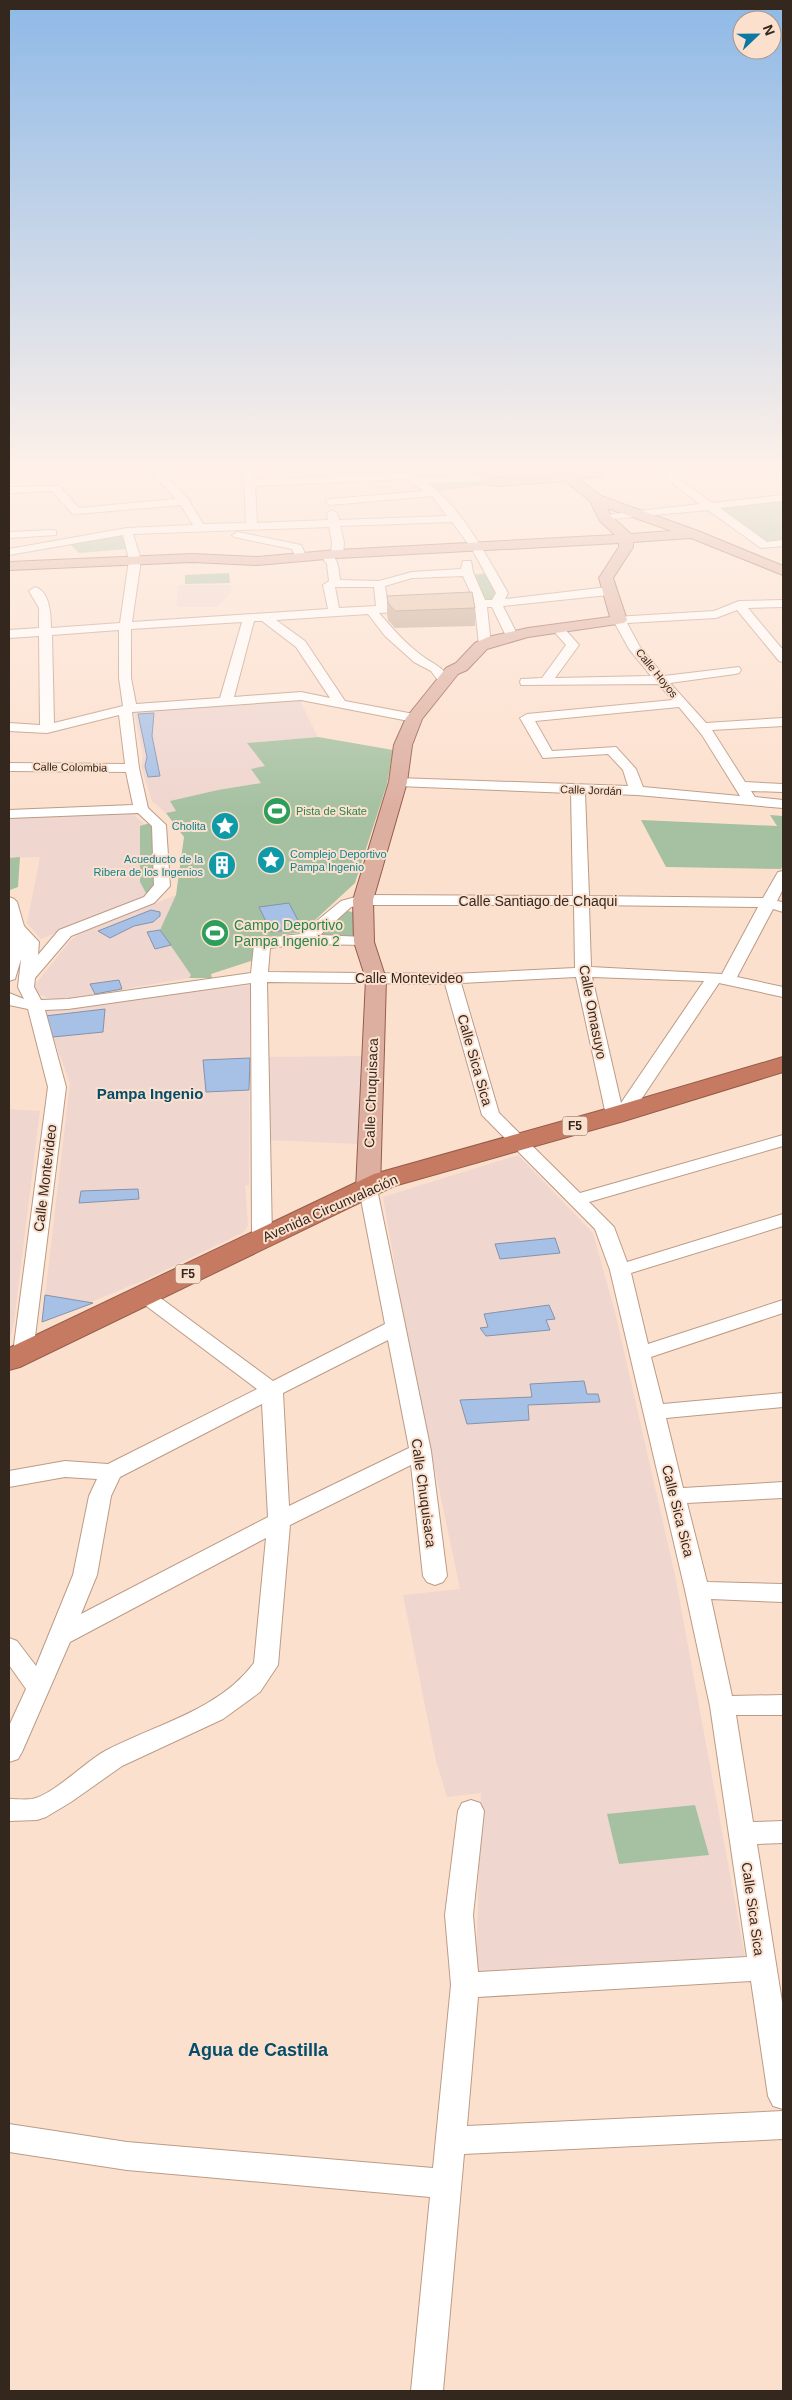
<svg xmlns="http://www.w3.org/2000/svg" width="792" height="2400" viewBox="0 0 792 2400" font-family="Arial,sans-serif">
  <style>
    .industrial { fill: #efd6cf }
    .green { fill: #a5c1a1 }
    .water { fill: #a7c1e6; stroke: #8493aa }
    .lines { fill: none; stroke-linecap: round; stroke-linejoin: round }
    .minor-casing { stroke: #bc9b85; stroke-width: 2 }
    .major-casing { stroke: #945d4a; stroke-width: 2 }
    .highway-casing { stroke: #945d4a; stroke-width: 2 }
    .minor { fill: #fff; fill-rule: evenodd }
    .major { fill: #ddafa1; fill-rule: evenodd }
    .highway { fill: #c77a62; fill-rule: evenodd }
    .wall { fill: #c2a791 }
    .building { fill: #e2c2a9; stroke: #9e8876 }
    .labels { text-anchor: middle; stroke-width: 4; stroke-linejoin: round; paint-order: stroke }
    .far-street-label { font-size: 11px; fill: #34271e; stroke: #fce0ce }
    .far-leisure-label { font-size: 11px; fill: #27864d; stroke: #fce0ce; text-anchor: start }
    .far-culture-label { font-size: 11px; fill: #0d838f; stroke: #fce0ce; text-anchor: end }
    .shield { fill: #fce0ce; stroke: #705e53; stroke-width: 1 }
    .shield-label { font-size: 12px; font-weight: bold; fill: #34271e }
    .street-label { font-size: 14px; fill: #34271e; stroke: #fce0ce }
    .leisure-label { font-size: 14px; fill: #27864d; stroke: #fce0ce; text-anchor: start }
    .neighbourhood-label { font-size: 15px; font-weight: bold; fill: #044d6a; stroke: #fce0ce }
    .near-neighbourhood-label { font-size: 18px; font-weight: bold; fill: #044d6a; stroke: #fce0ce }
  </style>
  <rect width="100%" height="100%" fill="#fce0ce"/>
  <!-- industrial -->
  <g class="industrial">
    <path d="M178,585h54l-2,9 -13,13h-40z"/>
    <path d="M299,699l19,38 -71,6 19,23 -5,17 -43,7 -47,11 6,10 -11,2 -14,-12 -11,-35 2,-10 -9,-44z"/>
    <path d="M131,812l14,13 -5,1 7,69 -106,44 -14,-16 13,-66 -31,1v-42z"/>
    <path d="M176,895l-16,35 32,45 -3,3 -125,21 -16,-1 -10,-4 -4,-8 36,-45 9,-7z"/>
    <path d="M250,985l-1,200 -4,1 3,39 -4,7 -97,47 -105,43 28,-239 -27,-73z"/>
    <path d="M362,1056l-4,88 -91,-4v-83z"/>
    <path d="M9,1109l31,2 -26,211 -5,20z"/>
    <path d="M518,1155l75,78 22,79 60,263 70,381 -269,17 5,-180 -34,4 -11,-36 -33,-166 57,-6 -53,-253 -24,-139z"/>
  </g>
  <!-- green -->
  <g class="green">
    <path d="M479,480l16,4 -58,7 -6,-8z"/>
    <path d="M783,500v41h-19l-44,-32z"/>
    <path d="M115,535l7,1 5,13 -48,4 -11,-11z"/>
    <path d="M229,573l1,10 -45,1v-9z"/>
    <path d="M487,573l10,20 -3,7 -8,1 -13,-26z"/>
    <path d="M318,737l75,13 -6,34 -32,99 -53,49 -48,7v21l-43,14 1,4h-23l2,-3 -31,-45 16,-35 8,-58 -18,-24 10,-2 -6,-10 48,-11 43,-7 -10,-14 14,-3 -18,-23z"/>
    <path d="M770,815l13,1v49l-2,4 -115,-2 -25,-47 136,6z"/>
    <path d="M150,823l3,7 3,55 -9,10 -7,-13v-56z"/>
    <path d="M20,857l-2,30 -8,3 -1,-32z"/>
    <path d="M348,911l8,2v25l-33,-1 -3,-3 22,-21z"/>
    <path d="M695,1805l14,50 -90,9 -12,-50z"/>
  </g>
  <!-- water -->
  <g class="water">
    <path d="M154,713l-2,23 8,40 -12,1 -3,-11 2,-9 -9,-43z"/>
    <path d="M289,903l13,25 -31,4 -12,-25z"/>
    <path d="M151,910l9,2v4l-7,6 -19,4 -24,12 -12,-7z"/>
    <path d="M160,930l11,15 -16,4 -8,-17z"/>
    <path d="M119,980l3,9 -27,5 -5,-10z"/>
    <path d="M105,1009l-2,23 -50,5 -8,-21z"/>
    <path d="M250,1058l-1,32 -43,2 -3,-32z"/>
    <path d="M138,1189l1,10 -60,4 2,-12z"/>
    <path d="M555,1238l5,15 -60,6 -5,-15z"/>
    <path d="M45,1295l48,8 -51,19z"/>
    <path d="M549,1305l6,14 -9,1 4,10 -64,6 -6,-8 8,-1 -4,-13z"/>
    <path d="M584,1381l3,13h11l2,8 -72,3 1,15 -62,4 -7,-24 72,-3 -2,-13z"/>
  </g>
  <g class="lines">
    <defs>
      <g id="minor">
        <path d="M152,473h11l25,26 15,25 43,-1 -2,-50h10l1,7 145,-7h12l6,4 71,-1v4l-4,1 -58,2c33,22 61,75 81,110l-3,6 103,-12 6,4 -6,4 -105,11 15,30 -6,4 -6,-4 -14,-29h-5l4,38 -6,4 -6,-4 -4,-38 -25,2 -6,-4 6,-4 24,-1 -11,-24 -51,2 -27,8 3,19 25,-2 6,4 -6,4 -34,2c13,15 26,30 42,42 13,10 20,10 30,25l-6,4 -5,-1 -9,-12 -17,-9 -29,-26 -17,-22 -92,6 29,21 40,60 74,14 2,3 -2,3 -5,1 -113,-22 -169,12 7,56 9,40 18,17 4,61 -16,17 -83,33 -36,42 -1,9 7,13 27,-1 183,-26 3,-28 2,-3 18,-5 27,-3 40,-33 22,-6 210,1 -2,-103 -173,-7 -7,-4 7,-4 230,8 -5,-16 -15,-16 -65,4 -23,-40 7,-4 146,-14 -15,-16 -137,1 -1,-3 1,-3 21,-1 24,-33 -14,-16 2,-3h8l17,19 -24,33 96,-2 -22,-27 -16,-29 2,-3 99,-6 25,-10 44,-1v7l-35,1 35,42v12l-4,-1 -42,-51 -21,8 -89,5 13,24 24,29 75,-9 2,3 -2,3 -4,1 -65,9 36,40 77,-5v8l-71,4 33,52 38,2v8l-32,-1 4,6 28,3v8l-146,-13 -52,-2 4,103 174,2 15,-26 5,-1v18l-6,12 6,1v10l-10,-3 -36,68 46,10v10l-64,-14 -89,133 -15,4 -6,-1 -3,-4 -30,-138 -115,6 38,130 81,80 203,-58v11l-194,56 25,25 13,35 156,-48v12l-152,47 17,71 135,-44v13l-132,44 12,47 120,-11v14l-117,11 17,70 100,-6v16l-96,5 20,79 76,2v18l-72,-3 21,97 51,-1v20h-47l17,107 30,-1v22l-26,1 26,164v101l-10,-3 -5,-10 -17,-115 -273,16 -11,129 316,-15v28l-319,15 -21,237h-32l19,-194 -303,-27 -118,-18v-28l118,18 306,26 18,-183 -6,-70 13,-104 4,-8 9,-3 9,3 4,8 -11,104 5,57 269,-15 -37,-251 -25,-116 -75,-320 -15,-41 -113,-114 -37,-131 -178,-2 5,256 -3,4 -7,2 -7,-2 -3,-4 -1,-255 -183,26 -23,1 21,77 -33,266 -3,5 -7,2 -7,-2 -3,-5 35,-266 -20,-78 -19,-4v-12l15,6 -6,-12 3,-28 -6,20 -6,2v-84l5,2 3,3 7,24 15,16 -1,13 21,-25 85,-33 10,-12 -2,-59 -14,-13 -129,5v-8l124,-5 -7,-33 -117,-1v-8l116,1 -6,-49 -72,18 -38,-2v-8l31,2 -1,-89 -30,2v-8l30,-2v-20l-10,-17 6,-4c15,4 16,28 16,41l69,-5 9,-63 -6,-25 -114,20v-6l118,-21 66,-3 -12,-20 -105,9 -4,-1 -20,-22 -43,2v-6l50,-1 20,22 97,-9zM407,479l17,12 -94,8 -5,3 5,3 102,-9 15,20 -108,4 -2,-7 -5,-3 -5,3 1,7 -71,3 -2,-37zM452,522l20,27 24,44 -4,7h-7l-12,-28 -2,-11h-8l-2,8 -49,3 -33,9 -39,-1c-1,-11 -2,-25 -14,-28l-6,3 7,9 2,17 -6,4 5,24 -196,13 9,-62 -8,-26 196,-7 3,15 -1,12 6,3 6,-3 1,-12 -4,-16zM335,587h39l2,19 -37,2zM254,621h8l34,26 34,51 -29,-6 -67,5zM242,622l-22,76 -84,6 -5,-26v-49zM119,630v48l4,28 -69,17 -2,-88zM679,707l23,28 38,61 -97,-9 -7,-18 -20,-22 -64,4 -17,-30zM363,905h211l1,63 -123,6 -184,-2 2,-24 30,-4 70,1 2,-3 -2,-3 -6,-2 -44,-2 31,-28zM589,905l169,2 -36,67 -131,-7zM592,977l112,4 -83,122z"/>
        <path d="M659,473h11l42,30 71,-8v6l-63,7 47,34 16,-2v6l-22,2 -53,-38 -107,10v-4l4,-1 95,-11z"/>
        <path d="M774,473h9v8l-4,-1z"/>
        <path d="M52,530l4,1v4l-47,3v-6z"/>
        <path d="M238,532l63,13 6,13 -6,3 -4,-1 -5,-11 -58,-12 -2,-2z"/>
        <path d="M368,1183l7,2 2,4 54,262 16,125 -4,6 -8,3 -8,-3 -4,-6 -12,-111 -121,60 -12,140 -18,27 -37,27 -101,47 -51,36 -25,15 -9,3 -28,1v-22c7,0 15,1 23,0 21,-4 53,-37 73,-48 51,-27 113,-40 149,-88l12,-125 -196,104 -48,110 -4,7 -9,3v-36l17,-37 -17,-24v-27l8,3 19,25 37,-91 16,-79 8,-17 -32,-2 -56,10v-16l56,-10 43,3 149,-75 -120,-90 -3,-4 3,-4 7,-2 7,2 122,90 112,-57 -26,-135 2,-4zM388,1340l21,108 -120,58 -6,-113zM262,1404l6,113 -187,97 16,-39 14,-79 9,-19z"/>
      </g>
      <path id="major" d="M478,473h13l2,5h4l60,-5h46l-1,3 -23,3 22,17 97,35 85,35v9l-92,-37 -58,4v5l-20,31 14,42 -3,3 -96,14 -41,12 -20,21 -9,4 -36,45 -10,26 -5,37 -34,118 1,42 12,37 -6,210 -4,5 -8,2 -8,-2 -4,-5 10,-210 -12,-37 -1,-42 36,-118 5,-37 12,-27 40,-50 10,-5 19,-20 13,-6 40,-9 82,-11 -11,-39 20,-31v-4l-282,15 -80,7 -65,-3 -183,8v-8l183,-8 65,3 80,-7 278,-15 -15,-14 -10,-20 -25,-20 -68,5 -15,-2zM607,508l65,23 -41,3 -20,-18z"/>
      <path id="highway" d="M783,1057v15l-159,49 -230,65 -374,181 -11,3v-22l365,-174 232,-65z"/>
    </defs>
    <!-- minor casing -->
    <use href="#minor" class="minor-casing"/>
    <!-- major casing -->
    <use href="#major" class="major-casing"/>
    <!-- highway casing -->
    <use href="#highway" class="highway-casing"/>
    <!-- minor -->
    <use href="#minor" class="minor"/>
    <!-- major -->
    <use href="#major" class="major"/>
    <!-- highway -->
    <use href="#highway" class="highway"/>
  </g>
  <!-- wall -->
  <path class="wall" d="M387,596l88,12v18l-80,2 -7,-8 -1,-7z"/>
  <!-- building -->
  <path class="building" d="M472,592l3,16 -80,3 -7,-8 -1,-7z"/>
  <!-- sky -->
  <linearGradient id="sky" x2="0" y2="1"><stop stop-color="#8eb9e7"/><stop offset="0.58" stop-color="#fef1e9"/><stop offset="1" stop-color="#fef1e9" stop-opacity="0"/></linearGradient>
  <rect width="792" height="809" fill="url(#sky)"/>
  <!-- icons -->
  <defs>
    <symbol id="stadium-disc" viewBox="-11 -11 22 22"><circle r="9.5" fill="#2e9e5b" stroke="#fce0ce"/><path d="M0-5a6.5 5 0 1 0 0 10a6.5 5 0 1 0 0-10ZM-3.5-1.8h7v3.6h-7Z" fill="#fff"/></symbol>
    <symbol id="sight-disc" viewBox="-11 -11 22 22"><circle r="9.5" fill="#0f9aa8" stroke="#fce0ce"/><path d="M0-6L1.8-2.2L6-1.7L2.9 1.2L3.7 5.4L0 3.3L-3.7 5.4L-2.9 1.2L-6-1.7L-1.8-2.2Z" fill="#fff"/></symbol>
    <symbol id="building-disc" viewBox="-11 -11 22 22"><circle r="9.5" fill="#0f9aa8" stroke="#fce0ce"/><path d="M-4-6H4V6H1V3H-1V6H-4ZM-2.5-4.3h1.7v1.8h-1.7ZM.8-4.3h1.7v1.8H.8ZM-2.5-1h1.7V.8h-1.7ZM.8-1h1.7V.8H.8Z" fill="#fff"/></symbol>
  </defs>
  <g fill-rule="evenodd">
    <use href="#stadium-disc" x="261" y="795" width="32" height="32"/>
    <use href="#sight-disc" x="209" y="810" width="32" height="32"/>
    <use href="#sight-disc" x="255" y="844" width="32" height="32"/>
    <use href="#building-disc" x="206" y="849" width="32" height="32"/>
    <use href="#stadium-disc" x="199" y="917" width="32" height="32"/>
  </g>
  <g class="labels">
    <!-- far-street labels -->
    <g class="far-street-label">
      <text transform="translate(657 673) rotate(51)" y="4">Calle Hoyos</text>
      <text transform="translate(70 767) rotate(1)" y="4">Calle Colombia</text>
      <text transform="translate(591 790) rotate(2)" y="4">Calle Jordán</text>
    </g>
    <!-- far-leisure labels -->
    <g class="far-leisure-label">
      <text x="296" y="815">Pista de Skate</text>
    </g>
    <!-- far-culture labels -->
    <g class="far-culture-label">
      <text x="206" y="830">Cholita</text>
      <text x="290" y="858" text-anchor="start">Complejo Deportivo<tspan x="290" dy="13">Pampa Ingenio</tspan></text>
      <text x="203" y="863">Acueducto de la<tspan x="203" dy="13">Ribera de los Ingenios</tspan></text>
    </g>
    <!-- shield labels -->
    <g class="shield">
      <rect x="562.5" y="1116.5" width="25" height="19" rx="4"/>
      <rect x="175.5" y="1264.5" width="25" height="19" rx="4"/>
    </g>
    <g class="shield-label">
      <text x="575" y="1130">F5</text>
      <text x="188" y="1278">F5</text>
    </g>
    <!-- street labels -->
    <g class="street-label">
      <text x="538" y="906">Calle Santiago de Chaqui</text>
      <text x="409" y="983">Calle Montevideo</text>
      <text transform="translate(593 1012) rotate(79)" y="5">Calle Omasuyo</text>
      <text transform="translate(475 1060) rotate(74)" y="5">Calle Sica Sica</text>
      <text transform="translate(371 1093) rotate(-88)" y="5">Calle Chuquisaca</text>
      <text transform="translate(45 1178) rotate(-83)" y="5">Calle Montevideo</text>
      <text transform="translate(330 1208) rotate(-24)" y="5">Avenida Circunvalación</text>
      <text transform="translate(424 1493) rotate(82)" y="5">Calle Chuquisaca</text>
      <text transform="translate(678 1511) rotate(76)" y="5">Calle Sica Sica</text>
      <text transform="translate(753 1909) rotate(82)" y="5">Calle Sica Sica</text>
    </g>
    <!-- leisure labels -->
    <g class="leisure-label">
      <text x="234" y="930">Campo Deportivo<tspan x="234" dy="16">Pampa Ingenio 2</tspan></text>
    </g>
    <!-- neighbourhood labels -->
    <g class="neighbourhood-label">
      <text x="150" y="1099">Pampa Ingenio</text>
    </g>
    <!-- near-neighbourhood labels -->
    <g class="near-neighbourhood-label">
      <text x="258" y="2056">Agua de Castilla</text>
    </g>
  </g>
  <!-- border -->
  <rect width="792" height="2400" fill="none" stroke="#34271e" stroke-width="20"/>
  <!-- north arrow -->
  <g transform="translate(757 35) rotate(68)"><circle r="24" fill="#fce0ce" stroke="#ac9688"/>
  <path d="M0-4L9 19L0 12L-9 19Z" fill="#0d78a3"/>
  <text y="-8" font-size="14" font-weight="bold" text-anchor="middle" fill="#34271e">N</text>
  </g>
</svg>
